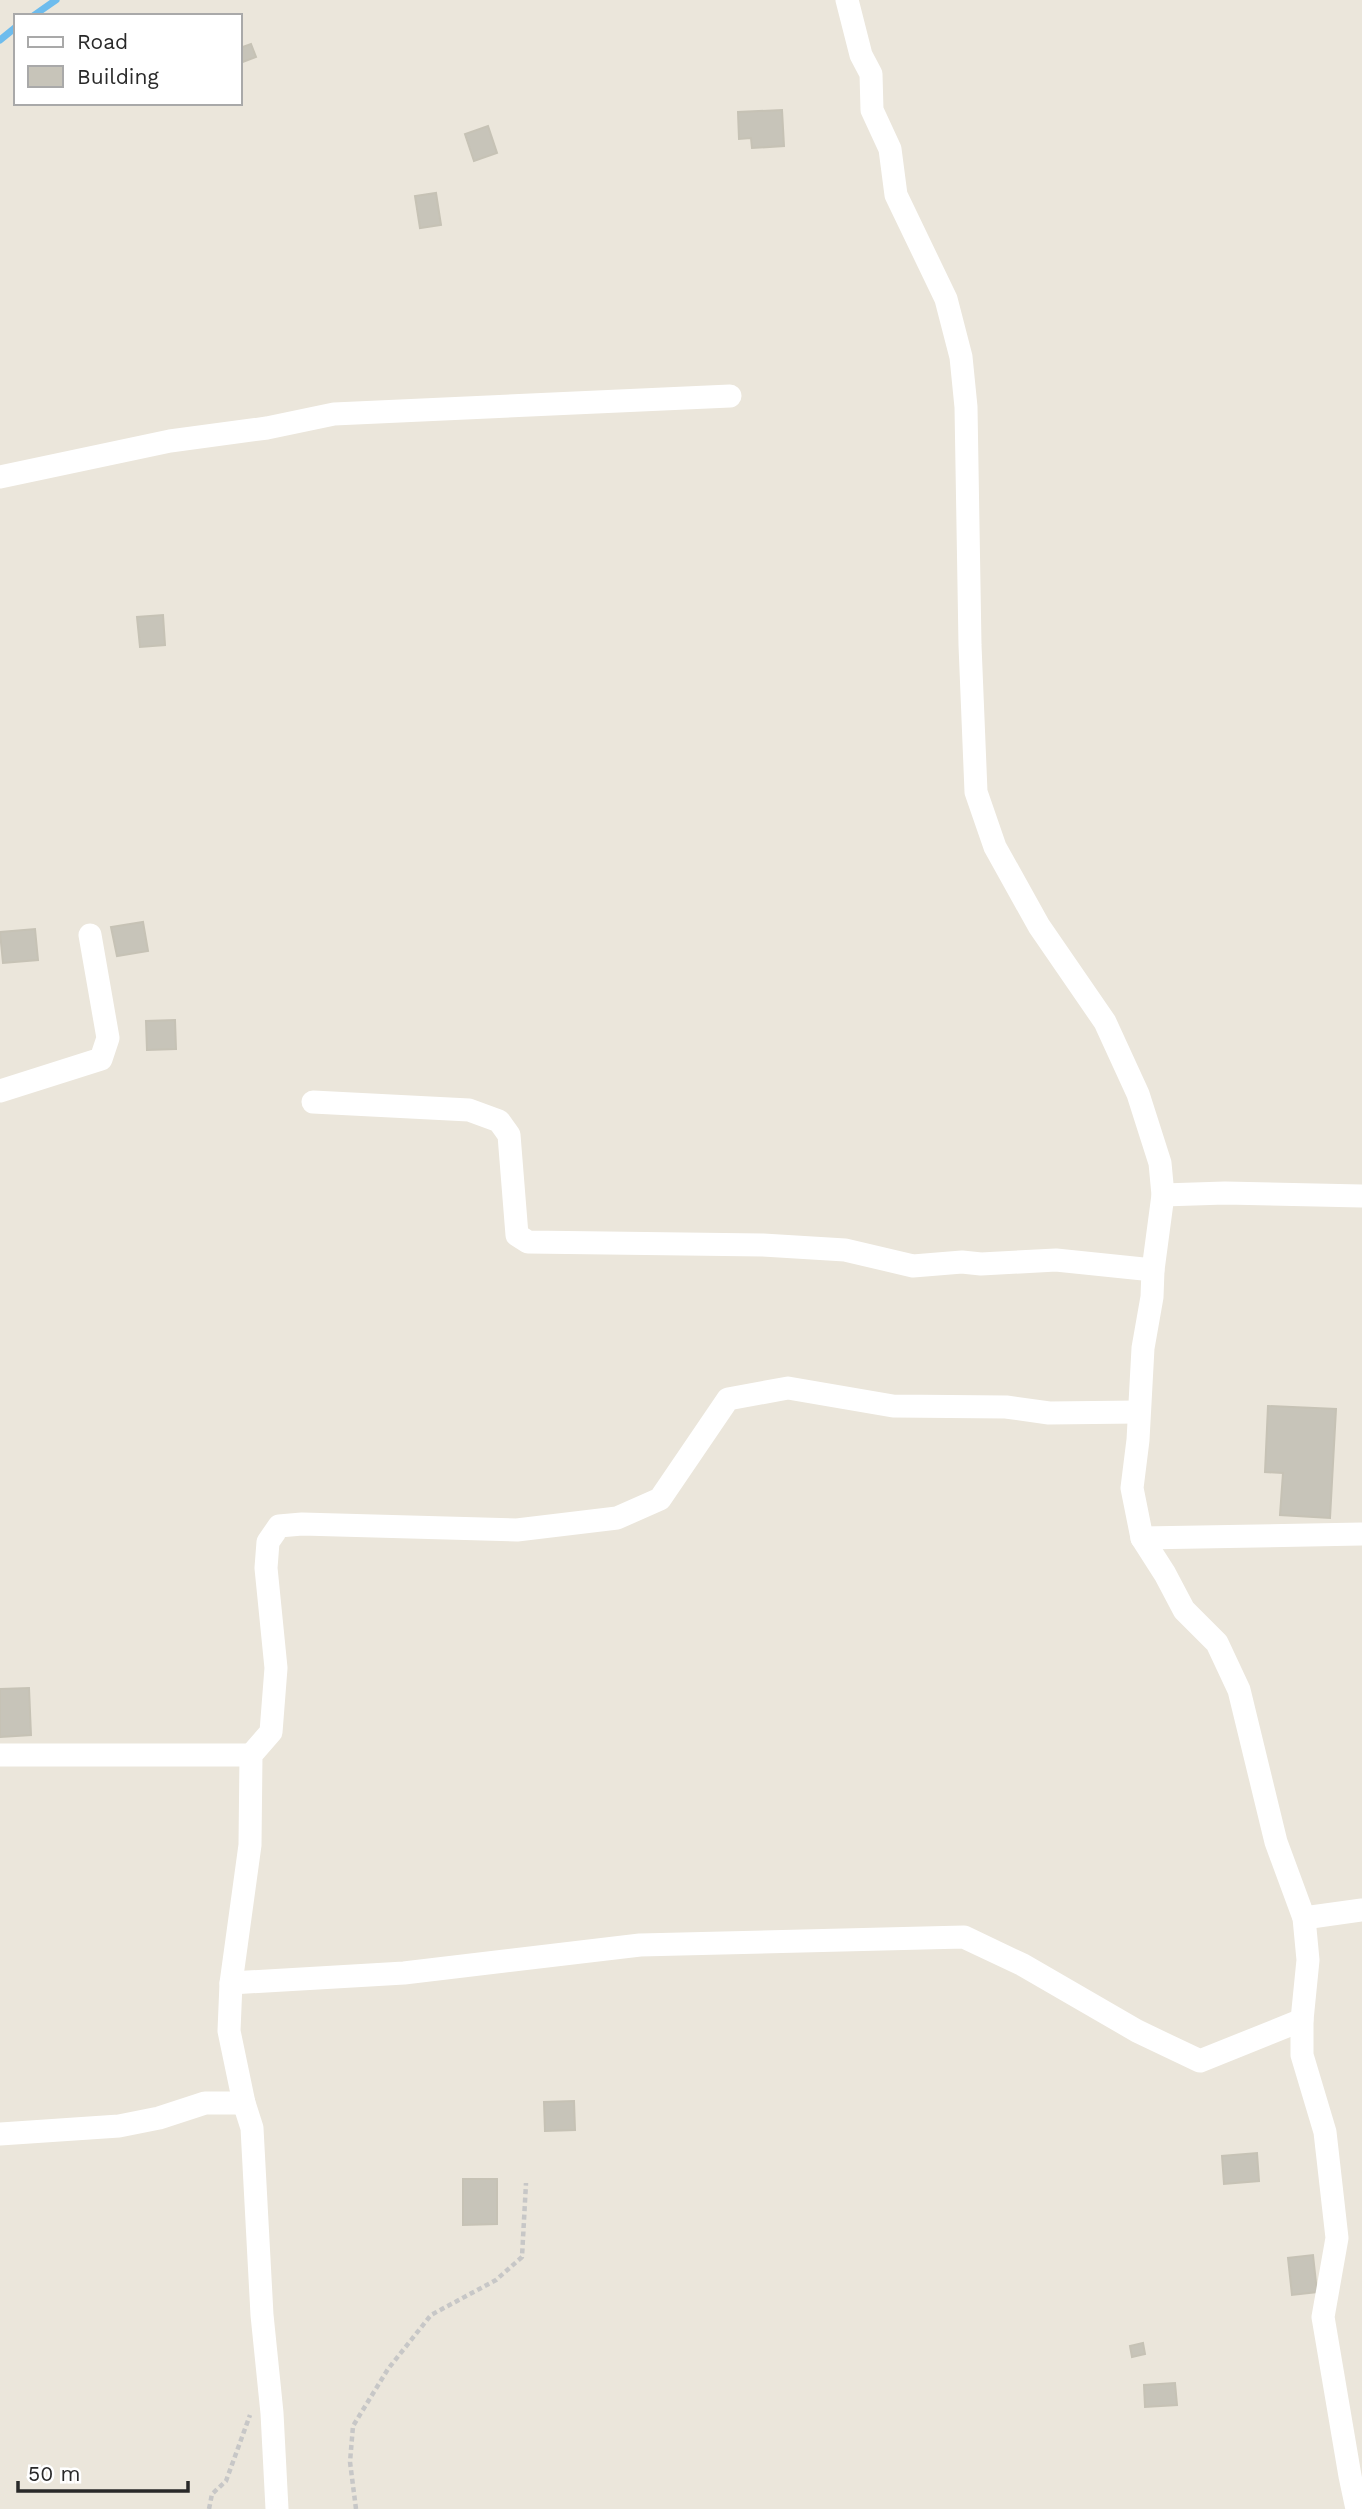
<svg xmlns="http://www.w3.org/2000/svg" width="1362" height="2509" viewBox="0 0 1362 2509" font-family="'Work Sans',sans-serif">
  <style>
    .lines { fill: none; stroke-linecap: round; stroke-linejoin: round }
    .stream { stroke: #6ebced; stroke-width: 7 }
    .building { fill: #c7c4b9; stroke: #c6c2b5; stroke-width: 2 }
    .path { stroke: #c7c7c7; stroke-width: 4.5; stroke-dasharray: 5 3.5; stroke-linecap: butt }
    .street { stroke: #fff; stroke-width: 23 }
  </style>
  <rect width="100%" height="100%" fill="#ebe6db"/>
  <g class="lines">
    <!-- stream -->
    <g class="stream">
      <path d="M33,16l23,-16"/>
      <path d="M0,40l16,-13"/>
    </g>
  </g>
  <!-- building -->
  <g class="building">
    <path d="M251,44l5,13 -16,6v-15z"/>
    <path d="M782,110l2,36 -32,2 -1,-10 -12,1 -1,-27z"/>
    <path d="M488,126l9,27 -23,8 -9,-27z"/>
    <path d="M436,193l5,32 -21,3 -5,-32z"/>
    <path d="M163,615l2,30 -25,2 -3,-30z"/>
    <path d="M143,922l5,29 -31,5 -6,-29z"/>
    <path d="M35,929l3,31 -35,3 -3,-31z"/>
    <path d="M175,1020l1,29 -29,1 -1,-29z"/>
    <path d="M1268,1406l68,3 -6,109 -50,-3 3,-42 -18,-1z"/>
    <path d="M29,1688l2,47 -31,2v-48z"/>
    <path d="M574,2101l1,29 -30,1 -1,-29z"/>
    <path d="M1257,2153l2,28 -35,3 -2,-28z"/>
    <path d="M463,2179h34v45l-34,1z"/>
    <path d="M1313,2255l4,37 -25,3 -4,-37z"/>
    <path d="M1143,2343l2,11 -13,3 -2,-11z"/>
    <path d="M1175,2383l2,22 -32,2 -1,-22z"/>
  </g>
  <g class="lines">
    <!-- path -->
    <g class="path">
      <path d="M209,2509l3,-15 14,-13 24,-66"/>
      <path d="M356,2509l-6,-47 3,-36 35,-57 43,-54 65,-35 26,-23 4,-74"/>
    </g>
    <!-- street -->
    <g class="street">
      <path d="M847,0l14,55 10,19 1,36 18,39 6,46 50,104 15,58 5,50 4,238 6,147 19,55 44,79 66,96 33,72 22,69 3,32 -10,75 -1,27 -9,51 -5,92 -6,48 10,50 23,36 19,36 33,33 22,47 37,152 28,76 4,42 -6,60v35l23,77 12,106 -14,79 27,159 7,33"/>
      <path d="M0,477l170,-36 97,-13 67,-14 396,-18"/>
      <path d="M0,1091l101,-32 7,-21 -18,-103"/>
      <path d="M313,1102l156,8 30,11 10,14 8,100 11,7 235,3 82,5 68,16 49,-4 19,2 75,-4 97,10"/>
      <path d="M1163,1195l62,-2 137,3"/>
      <path d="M1142,1538l220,-4"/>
      <path d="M0,1755h251"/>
      <path d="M1304,1918l58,-8"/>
      <path d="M231,1983l173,-10 236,-28 324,-8 59,28 114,66 63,30 102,-41"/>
      <path d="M0,2134l119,-8 40,-8 46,-15h39"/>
      <path d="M277,2509l-5,-96 -10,-98 -10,-187 -8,-25 -15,-72 2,-48 19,-138 1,-90 20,-23 5,-64 -10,-100 2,-26 11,-16 23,-2 215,6 100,-12 43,-19 68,-100 60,-11 105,18 113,1 43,6 89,-1"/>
    </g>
  </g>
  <!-- legend -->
  <rect x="14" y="14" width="228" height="91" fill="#ffffff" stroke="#a9a9a9" stroke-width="2"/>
  <rect x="28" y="37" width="35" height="10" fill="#ffffff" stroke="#a9a9a9" stroke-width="2"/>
  <text x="77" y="49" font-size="21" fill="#292929">Road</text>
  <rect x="28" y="66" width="35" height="21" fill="#c7c4b9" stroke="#a9a9a9" stroke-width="2"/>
  <text x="77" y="84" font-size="21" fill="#292929">Building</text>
  <!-- scale -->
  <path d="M18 2481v10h170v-10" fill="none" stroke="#292929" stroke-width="3.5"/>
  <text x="28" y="2481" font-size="21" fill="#292929" stroke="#ffffff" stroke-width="5" paint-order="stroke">50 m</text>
</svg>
